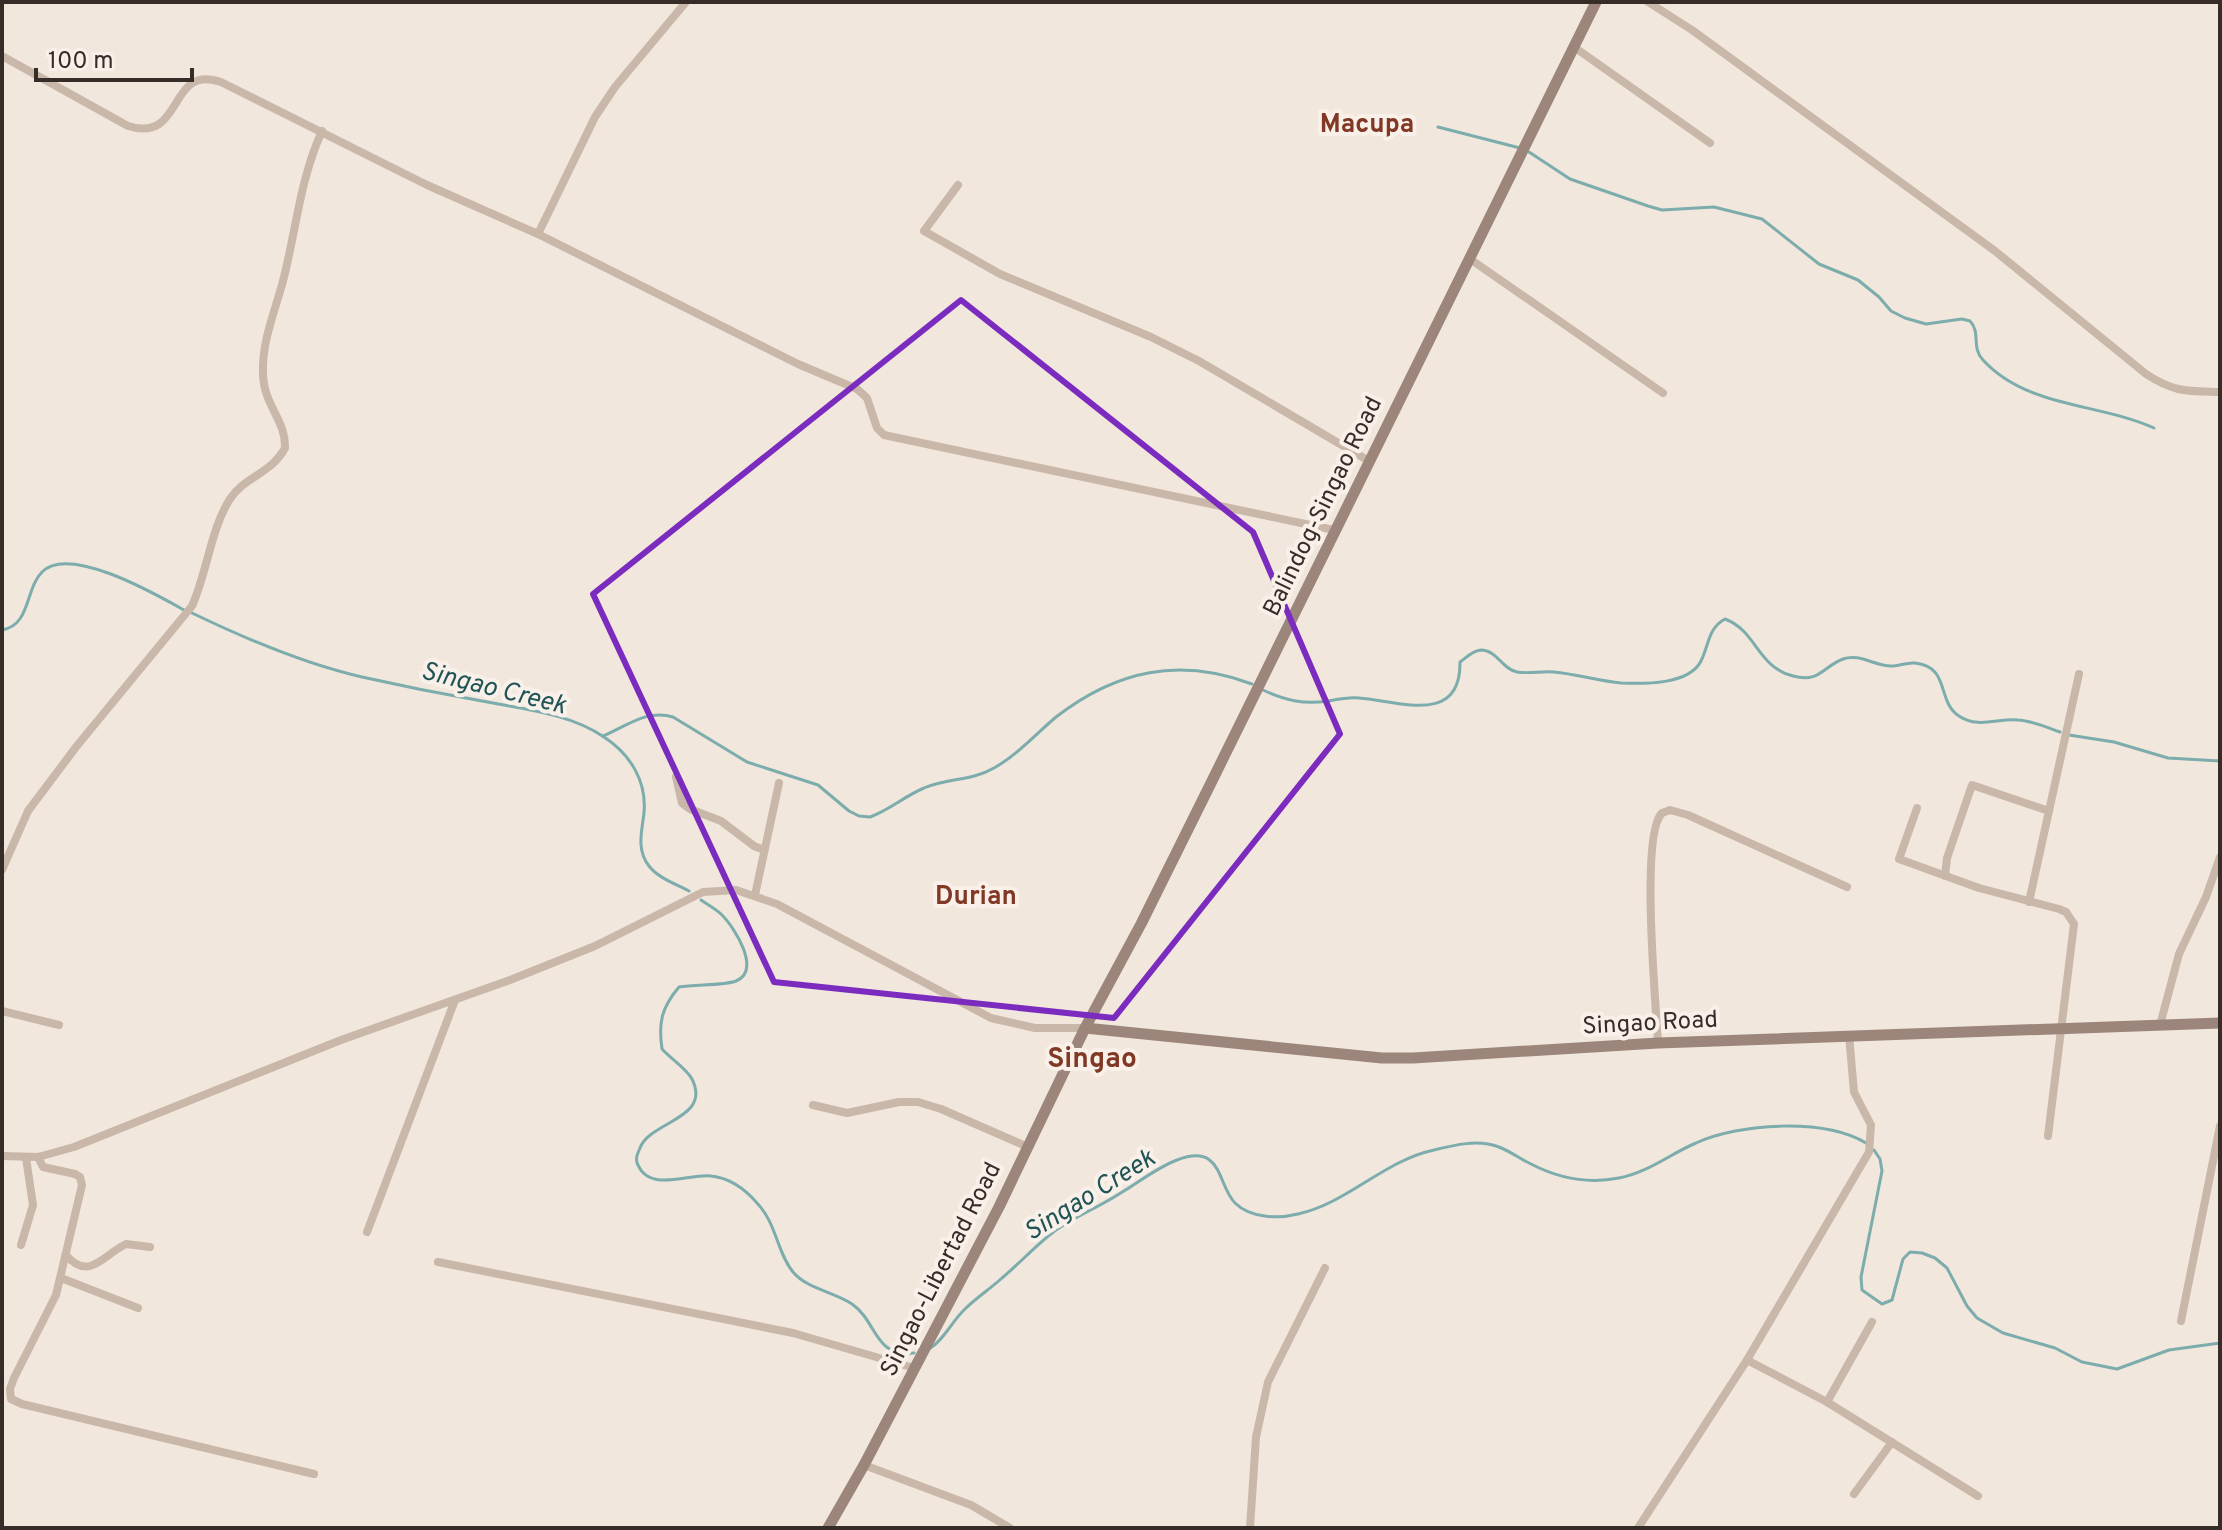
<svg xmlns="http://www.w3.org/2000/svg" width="2222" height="1530" viewBox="0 0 2222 1530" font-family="Overpass,sans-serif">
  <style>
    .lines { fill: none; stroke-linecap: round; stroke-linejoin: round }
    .stream { stroke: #7dacad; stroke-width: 3 }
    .street { stroke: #c9b7a9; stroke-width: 8 }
    .secondary { stroke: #9c867b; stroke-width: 11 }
    .marked { fill: none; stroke: #7b2cbf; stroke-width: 6; stroke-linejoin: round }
    .labels { text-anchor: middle; stroke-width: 8; stroke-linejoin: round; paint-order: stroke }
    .street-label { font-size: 24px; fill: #362d29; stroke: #f9f1e9 }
    .neighbourhood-label { font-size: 26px; font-weight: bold; fill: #813926; stroke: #f9f1e9 }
    .water-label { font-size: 26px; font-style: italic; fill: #205456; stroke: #f9f1e9 }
    .quarter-label { font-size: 28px; font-weight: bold; fill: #813926; stroke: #f9f1e9 }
  </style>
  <rect width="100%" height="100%" fill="#f1e7dd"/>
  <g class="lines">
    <!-- stream -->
    <g class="stream">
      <path d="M1438,127l82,21"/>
      <path d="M1529,152l41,27 78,27 14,4 52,-3 48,12 57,45 39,16 21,17 12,14 14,7 21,6 36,-5 8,2c11,11 1,27 13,39 44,48 116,43 171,68"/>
      <path d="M192,613c54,26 112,51 170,64 40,9 80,17 120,24 40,8 87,12 122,36 26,17 43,44 40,76 -2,18 -8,36 5,53 9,12 27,18 40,25"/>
      <path d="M2,630c29,-5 23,-41 40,-58 27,-28 115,23 142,38"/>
      <path d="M1263,690c22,10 40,15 65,11 11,-2 20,-4 31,-3 39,3 102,28 101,-36 7,-5 12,-11 21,-12 16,0 21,19 36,22 11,2 25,-1 37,0 22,2 45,9 67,11 23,1 68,2 80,-22 8,-16 7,-33 24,-42 32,12 32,48 68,57 27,7 29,-9 50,-17 16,-6 32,7 48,7 8,0 16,-4 24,-3 36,4 21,38 44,53 19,13 39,2 59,4 15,1 28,7 42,12"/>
      <path d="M2069,735l45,7 54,16 52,3"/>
      <path d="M603,736c24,-10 44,-27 70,-19l74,45 71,23 31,26 10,5 11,1c19,-7 35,-21 54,-29 22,-10 48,-7 70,-20 23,-13 42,-34 62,-51 61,-47 123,-60 196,-33"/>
      <path d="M701,900c7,5 15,9 21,15 12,12 40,55 14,66 -13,5 -41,3 -57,6 -17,20 -21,35 -17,62 9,10 24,19 30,30 20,40 -42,42 -52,69 -3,7 -5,11 -2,17 12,28 52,8 73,11 19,2 34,13 46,27 20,21 20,50 36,69 14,17 42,20 59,32 26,18 21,53 62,49"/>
      <path d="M1874,1150l6,9 2,12 -21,106 1,13 20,14 10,-4 11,-41 7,-7 12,1 13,5 12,10 20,38 10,12 26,15 52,15 27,14 35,7 52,-19 51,-7"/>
      <path d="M929,1349c15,-9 23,-28 36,-40 11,-11 25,-20 37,-31 18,-15 35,-34 54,-48 20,-14 43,-23 63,-36 19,-11 37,-26 58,-34 46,-18 40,25 58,43 15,15 43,16 63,11 50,-11 85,-53 136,-64 20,-5 44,-11 65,-3 11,4 21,12 32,17 27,14 58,20 88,14 28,-5 51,-24 77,-35 44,-20 128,-25 170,0"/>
    </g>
    <!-- street -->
    <g class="street">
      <path d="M1648,2l44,28 303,221 151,123c29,19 42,17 74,18"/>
      <path d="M1574,47l136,96"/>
      <path d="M2,56l126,70c57,18 39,-63 93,-44l206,103 111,49 260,130 59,25 10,9 10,30 7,7 450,95"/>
      <path d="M958,185l-34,46 76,43 151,63 48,24 170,100"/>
      <path d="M538,234l57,-117 20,-30 71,-85"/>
      <path d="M1470,259l193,134"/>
      <path d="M676,777l6,26 8,6 31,12 33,25 10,4"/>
      <path d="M1917,808l-18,51 80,29 80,21 7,3 8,12 -26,212"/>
      <path d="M2,870l26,-59 48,-64 116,-141c15,-33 19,-78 38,-107 15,-23 41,-25 55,-51 1,-29 -22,-42 -22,-76 -1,-31 12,-61 20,-91 13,-50 17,-102 39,-150"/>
      <path d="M1945,876l2,-18 25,-73 77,26"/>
      <path d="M755,895l24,-112"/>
      <path d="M2029,902l50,-228"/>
      <path d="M2,1011l57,14"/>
      <path d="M2160,1025l19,-71 27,-57 14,-40"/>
      <path d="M1658,1043c-2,-38 -18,-209 4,-230l8,-3 18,5 159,72"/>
      <path d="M813,1105l34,8 52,-11h19l23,7 87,38"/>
      <path d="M2,1156l36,1 36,-10 267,-107 169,-60 85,-34 108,-54 33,-2 41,14 214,114 44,10h50"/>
      <path d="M38,1157l5,10 32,7 5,3 2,8 -26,110 -42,83 -4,11 1,10 11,5 292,70"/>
      <path d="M367,1232l88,-232"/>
      <path d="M21,1245l12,-40 -7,-47"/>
      <path d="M66,1255c23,27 37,0 60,-11l24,3"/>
      <path d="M438,1262l355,71 121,35"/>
      <path d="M61,1278l77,30"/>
      <path d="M2181,1321l39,-195"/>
      <path d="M1747,1360l80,42 151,94"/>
      <path d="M1827,1402l45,-80"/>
      <path d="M864,1465l107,40 39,23"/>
      <path d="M1854,1494l38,-52"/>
      <path d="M1250,1528l6,-91 12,-55 57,-114"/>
      <path d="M1638,1528l109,-168 122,-208 2,-27 -17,-33 -5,-57"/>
    </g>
    <!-- secondary -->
    <g class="secondary">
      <path d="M1085,1028l297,30h31l245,-15 562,-20"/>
      <path d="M828,1528l36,-63 135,-258 86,-179 56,-104 68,-137 387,-785"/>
    </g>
  </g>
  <!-- marked area -->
  <path class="marked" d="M961,300l292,232 87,202 -226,284 -340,-36 -181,-388z"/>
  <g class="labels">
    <!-- street labels -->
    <g class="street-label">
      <text transform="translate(1322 506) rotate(-64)" y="8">Balindog-Singao Road</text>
      <text transform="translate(1650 1022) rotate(-3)" y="8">Singao Road</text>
      <text transform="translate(940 1269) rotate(-63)" y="8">Singao-Libertad Road</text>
    </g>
    <!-- neighbourhood labels -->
    <g class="neighbourhood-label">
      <text x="1367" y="132">Macupa</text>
      <text x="976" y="904">Durian</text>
    </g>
    <!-- water labels -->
    <g class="water-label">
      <text transform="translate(494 687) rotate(14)" y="9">Singao Creek</text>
      <text transform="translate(1089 1194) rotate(-32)" y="9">Singao Creek</text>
    </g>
    <!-- quarter labels -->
    <g class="quarter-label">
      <text x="1092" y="1067">Singao</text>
    </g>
  </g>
  <!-- border -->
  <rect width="2222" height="1530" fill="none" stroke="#362d29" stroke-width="8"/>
  <!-- scale -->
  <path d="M36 68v12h156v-12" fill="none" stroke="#362d29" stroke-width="4"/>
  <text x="48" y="68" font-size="24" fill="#362d29" stroke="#f9f1e9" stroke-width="6" paint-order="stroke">100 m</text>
</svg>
